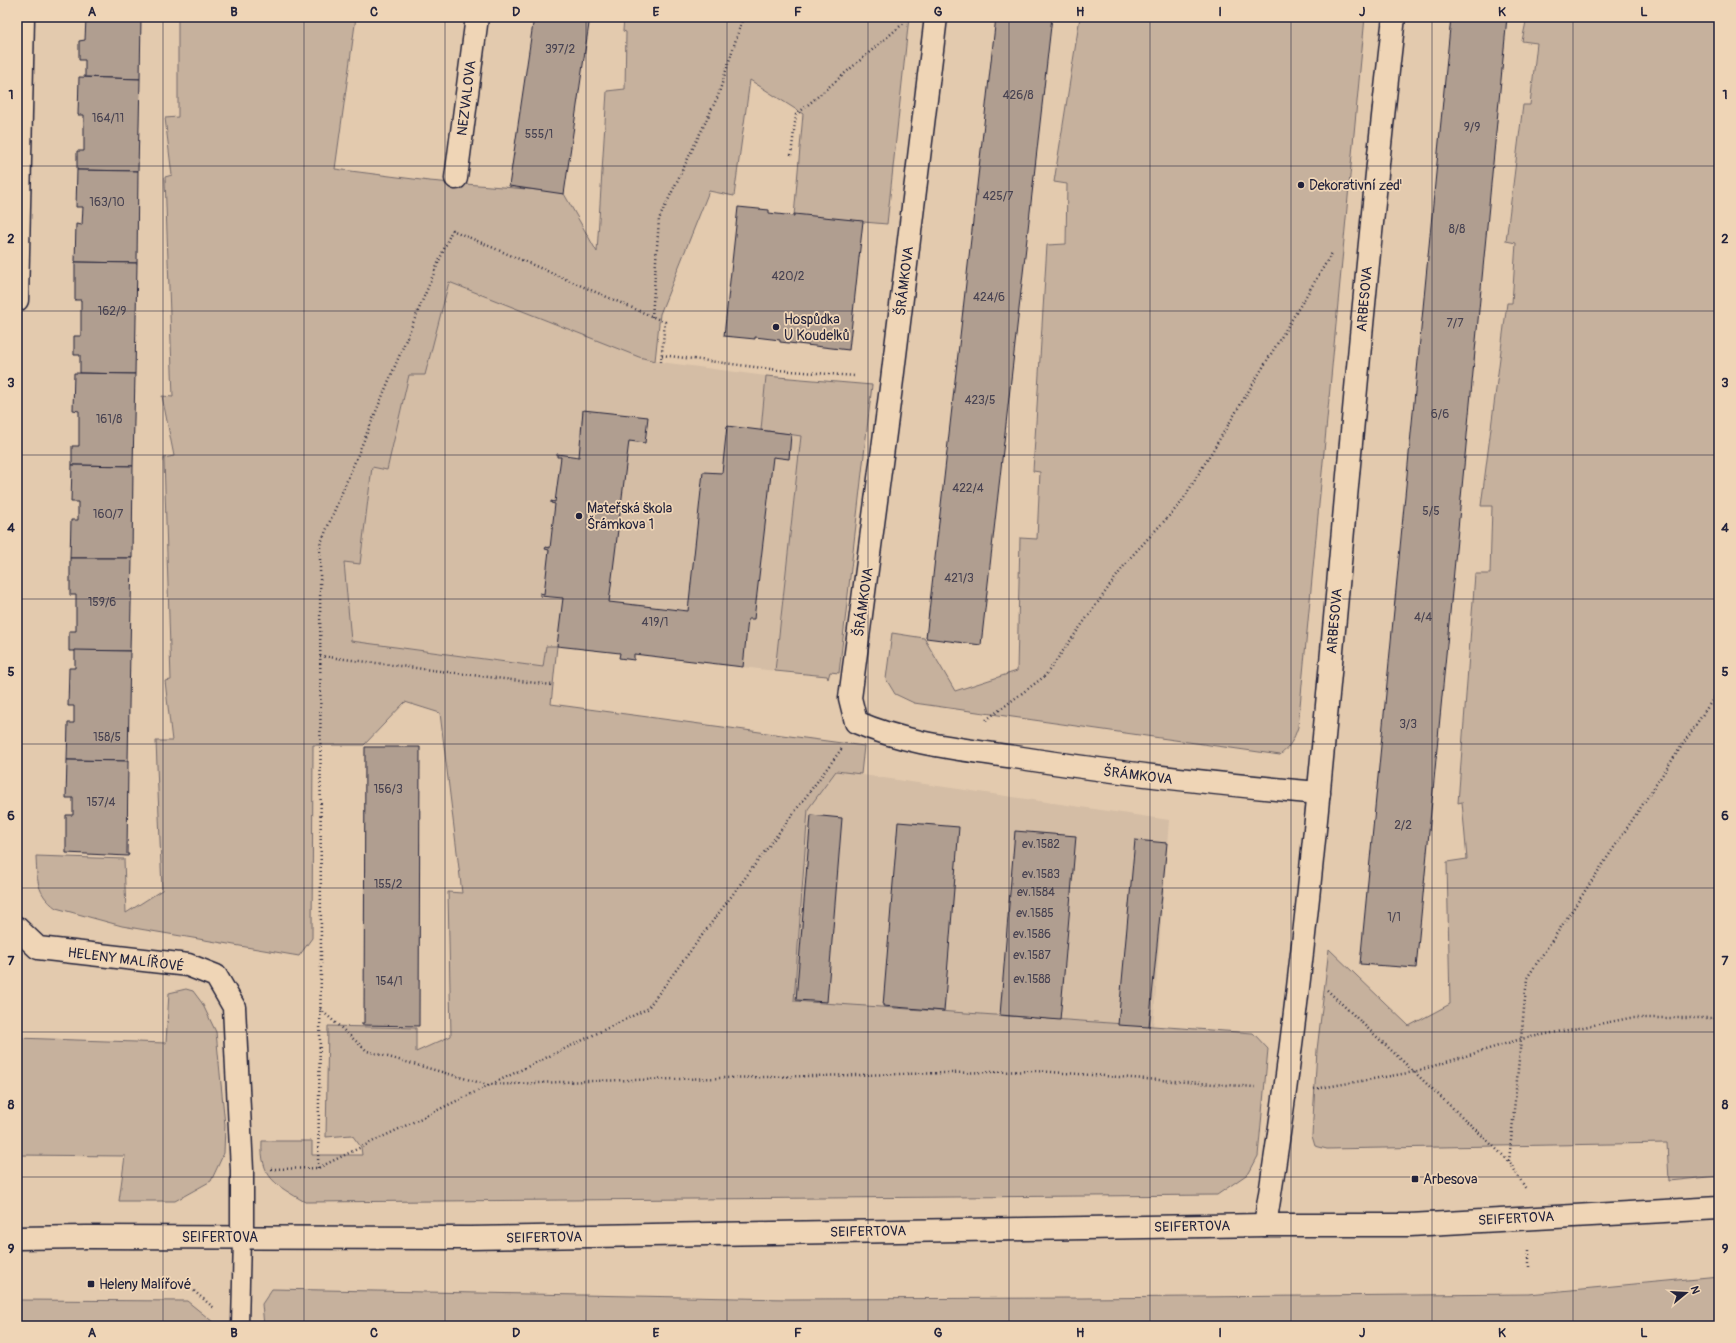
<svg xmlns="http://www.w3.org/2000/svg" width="1736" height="1343" viewBox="0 0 1736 1343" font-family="Pangolin,sans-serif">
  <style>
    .built { fill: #d4bda5 }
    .green { fill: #c6b19d; stroke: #746a6c }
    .building { fill: #b09e90; stroke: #22223b }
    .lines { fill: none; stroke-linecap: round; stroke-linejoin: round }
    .lane-casing { stroke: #22223b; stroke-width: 19 }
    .street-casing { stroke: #22223b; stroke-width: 25 }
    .secondary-casing { stroke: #22223b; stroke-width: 25 }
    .path { stroke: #22223b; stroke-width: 2.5; stroke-dasharray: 1 3; stroke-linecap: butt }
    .lane { stroke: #efd5b6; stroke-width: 16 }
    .street { stroke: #efd5b6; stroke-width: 22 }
    .secondary { stroke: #efd5b6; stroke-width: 22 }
    .grid { fill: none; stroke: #22223b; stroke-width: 1; stroke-opacity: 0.55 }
    .poi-dot { fill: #22223b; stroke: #efd5b6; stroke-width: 1.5 }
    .labels { text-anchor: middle; stroke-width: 3.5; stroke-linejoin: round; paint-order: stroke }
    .number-label { font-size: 12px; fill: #464150 }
    .street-label { font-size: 14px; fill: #22223b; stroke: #efd5b6 }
    .poi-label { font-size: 14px; fill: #22223b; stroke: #efd5b6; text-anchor: start }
    .neatline { fill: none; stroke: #22223b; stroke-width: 1.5 }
    .grid-label { font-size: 13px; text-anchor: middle; font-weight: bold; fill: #22223b }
  </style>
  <rect width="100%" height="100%" fill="#e3caae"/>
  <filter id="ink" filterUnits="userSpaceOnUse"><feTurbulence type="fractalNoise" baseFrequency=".025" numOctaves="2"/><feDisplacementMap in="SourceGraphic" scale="8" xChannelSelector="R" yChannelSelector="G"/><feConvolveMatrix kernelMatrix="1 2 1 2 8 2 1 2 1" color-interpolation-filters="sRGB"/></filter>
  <g filter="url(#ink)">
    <!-- built -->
    <g class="built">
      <path d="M449,281l190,76 22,5 105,14 -5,54 40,6 -26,235 -141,-17v6l-15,-2 1,-5 -73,-7 -4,21 -192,-26 -7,-79 16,2 12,-97 15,3 22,-95h16z"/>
      <path d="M836,771l333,49 -16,207 -359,-26 14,-192z"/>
    </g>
    <!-- green -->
    <g class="green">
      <path d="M178,17h178l-21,152 94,12 134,11 34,60 10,-161 18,-2 1,-57 -3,-1 1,-14h285l-22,207 -93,-8 9,-102 -53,-34 -16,116 -25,-5 -49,123 -5,47 -16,-4 -190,-75 -24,93h-16l-22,95 -15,-3 -12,97 -16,-2 7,79 192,26 3,-21h11l-6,58 313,42 -3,28 -25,-3 -28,38 -14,192 459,32 15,16 -10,107 -9,17 -32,22 -912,7c-29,-17 -45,-24 -43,-61h50v14h50l-1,-8 -9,-12 -26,2 2,-111 88,2v24l35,-16 -3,-144 14,1 -22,-180 -35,-11 -41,43h-51l-1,193 -13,18 -177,-30 -66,-18c-20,-14 -19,-30 -20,-52l88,3 2,54 36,-23 -6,-149h16l-7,-60 6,-1 -7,-222 10,-2 -12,-60 11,1 -8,-220 7,-2 -7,-57 13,-1z"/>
      <path d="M1080,17h285l-67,710c-4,12 -8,20 -18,28l-366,-52 -19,-9 -9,-15 6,-46 32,5 31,53 62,-20 3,-133 17,1 3,-67 -7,-1 14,-226 19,-1 1,-60 -13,-2z"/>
      <path d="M1527,17h192v1159l-50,5 -2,-38 -340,6 -12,-3 -3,-10 5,-86 12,-101 80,77 41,-22 -3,-142 20,-3 -5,-57 -4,1 17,-229h15l2,-68h-11l26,-203h5l4,-60 -10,-2 17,-136h7l7,-62 -15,-2z"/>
      <path d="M766,376l106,9 -33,288 -9,-1 -2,7 -1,-3 -52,-5 26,-235 -40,-6z"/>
      <path d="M186,989l7,2 9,12 14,29 9,93 -1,28 -13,28 -36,20h-56l6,-45 -108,-1v-117l149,5 3,-50z"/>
      <path d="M1719,1276v50h-1455l-2,-22 10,-15 515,10 295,-1 447,-4z"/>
      <path d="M17,1300l170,1 31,25h-201z"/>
    </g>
    <!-- building -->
    <g class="building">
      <path d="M86,17h55l-1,62 -55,-2v-17h-6v-19l6,-1z"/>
      <path d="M534,17h56l-26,177 -55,-8z"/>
      <path d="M996,17h56l-71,628 -55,-7z"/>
      <path d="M1451,17h56l-91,951 -56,-4z"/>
      <path d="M79,77l61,2 -2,92 -61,-1v-19h7v-36h-6z"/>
      <path d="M77,170l61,1 -1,92 -62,-1 1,-38 6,1 1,-18h-7z"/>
      <path d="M738,207l31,3v3l25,3v-2l69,7 -14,129 -69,-8v-2l-25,-3v2l-31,-3z"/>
      <path d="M75,262l62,1 -2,111 -55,-1v-18h-6v-19h7v-36h-6z"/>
      <path d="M74,373l61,1 -2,92 -61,-1v-19h7v-35l-6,-1z"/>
      <path d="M583,410l65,7 -3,26 -16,-2 -20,161 79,9 15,-139 19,1 5,-47 64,8 -2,25 -16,-2 -19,162h-6l-5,48 -109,-13v6l-15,-2 1,-5 -63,-7 6,-48 -23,-2v-3l4,1 5,-44 -4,-1 1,-2 4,1 5,-44 -4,-1v-2l4,1 6,-45h-4v-3l22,3z"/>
      <path d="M72,465l61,1 -1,92h-62l1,-38h7v-18h-7z"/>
      <path d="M70,558h62l-2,93h-61v-20h7v-36h-6z"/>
      <path d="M75,650l55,1 -2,110 -61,-1 1,-37h6v-17h-6l1,-38h6z"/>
      <path d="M365,747h55l-1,279 -57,-1v-2h2z"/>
      <path d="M67,760l61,1 -1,93h2l-1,2 -62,-3v-38h7v-17h-7z"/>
      <path d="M811,815l31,3 -15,184 -31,-2z"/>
      <path d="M898,822l61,5 -15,184 -61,-5z"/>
      <path d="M1015,831l61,5 -16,184 -60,-5z"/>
      <path d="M1135,840l32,3 -18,184 -31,-2z"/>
    </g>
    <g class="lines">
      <defs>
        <path id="lane" d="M240,1326l2,-89"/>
        <g id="street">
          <path d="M936,17l-44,363 -42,318 6,24c50,22 106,27 159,35 101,16 202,27 304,36"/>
          <path d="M456,178l21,-161"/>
          <path d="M17,300l6,-283"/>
          <path d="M17,928l21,20 150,17 28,11 18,31 8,163v67"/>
          <path d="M1265,1225c30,-183 48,-368 65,-552 20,-219 39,-438 64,-656"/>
        </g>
        <path id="secondary" d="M17,1238l70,-1 383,1 795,-13h145l309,-17"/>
      </defs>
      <!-- lane casing -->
      <use href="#lane" class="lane-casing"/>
      <!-- street casing -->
      <use href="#street" class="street-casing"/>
      <!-- secondary casing -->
      <use href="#secondary" class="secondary-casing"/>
      <!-- path -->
      <g class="path">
        <path d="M791,155l5,-40 109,-93"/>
        <path d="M652,317l7,-98 59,-123 25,-79"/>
        <path d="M662,355l116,15 77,6"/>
        <path d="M320,656l232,29"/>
        <path d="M986,720l59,-44 84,-117 52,-56 151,-250"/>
        <path d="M1327,990l182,171 17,28"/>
        <path d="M320,1009l47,42 121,34 99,-4 450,-10 218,16"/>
        <path d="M1314,1089l100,-17 107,-33 109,-21h89"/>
        <path d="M1509,1161l18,-183 192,-288"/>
        <path d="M318,1168l3,-200 -1,-423 132,-315 213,92 -4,40"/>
        <path d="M271,1169l47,-1 329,-159 196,-262"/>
        <path d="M1529,1267v-19"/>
        <path d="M194,1291l20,17"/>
      </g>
      <!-- lane -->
      <use href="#lane" class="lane"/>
      <!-- street -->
      <use href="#street" class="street"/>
      <!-- secondary -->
      <use href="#secondary" class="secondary"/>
    </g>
  </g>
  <!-- grid -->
  <path class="grid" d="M163,17v1309M304,17v1309M445,17v1309M586,17v1309M727,17v1309M868,17v1309M1009,17v1309M1150,17v1309M1291,17v1309M1432,17v1309M1573,17v1309M17,166h1702M17,311h1702M17,455h1702M17,599h1702M17,744h1702M17,888h1702M17,1032h1702M17,1177h1702"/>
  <!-- markers -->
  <g class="poi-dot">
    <circle cx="1301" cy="185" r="4"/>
    <circle cx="776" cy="327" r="4"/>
    <circle cx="579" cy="516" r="4"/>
    <rect x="1411" y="1175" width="8" height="8" rx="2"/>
    <rect x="87" y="1280" width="8" height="8" rx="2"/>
  </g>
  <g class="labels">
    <!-- number labels -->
    <g class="number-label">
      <text x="560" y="53">397/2</text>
      <text x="1018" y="99">426/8</text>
      <text x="108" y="122">164/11</text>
      <text x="1472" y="131">9/9</text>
      <text x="539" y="138">555/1</text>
      <text x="998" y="200">425/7</text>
      <text x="107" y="206">163/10</text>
      <text x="1457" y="233">8/8</text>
      <text x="788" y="280">420/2</text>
      <text x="989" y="301">424/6</text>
      <text x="112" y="315">162/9</text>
      <text x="1455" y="327">7/7</text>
      <text x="980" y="404">423/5</text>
      <text x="1440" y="418">6/6</text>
      <text x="109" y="423">161/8</text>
      <text x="968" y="492">422/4</text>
      <text x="1431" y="515">5/5</text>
      <text x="108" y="518">160/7</text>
      <text x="959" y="582">421/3</text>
      <text x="102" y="606">159/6</text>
      <text x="1423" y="621">4/4</text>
      <text x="655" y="626">419/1</text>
      <text x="1408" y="728">3/3</text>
      <text x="107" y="741">158/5</text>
      <text x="388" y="793">156/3</text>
      <text x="101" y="806">157/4</text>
      <text x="1403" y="829">2/2</text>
      <text x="1041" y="848">ev.1582</text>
      <text x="1041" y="878">ev.1583</text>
      <text x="388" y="888">155/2</text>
      <text x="1036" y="896">ev.1584</text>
      <text x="1035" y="917">ev.1585</text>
      <text x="1394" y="921">1/1</text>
      <text x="1032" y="938">ev.1586</text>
      <text x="1032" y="959">ev.1587</text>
      <text x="1032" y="983">ev.1588</text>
      <text x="389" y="985">154/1</text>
    </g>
    <!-- street labels -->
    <g class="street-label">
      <text transform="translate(466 98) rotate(-83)" y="5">NEZVALOVA</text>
      <text transform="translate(904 281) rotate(-83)" y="5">ŠRÁMKOVA</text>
      <text transform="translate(1364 299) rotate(-85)" y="5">ARBESOVA</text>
      <text transform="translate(863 602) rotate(-82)" y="5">ŠRÁMKOVA</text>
      <text transform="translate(1334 621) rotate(-85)" y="5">ARBESOVA</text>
      <text transform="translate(1138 775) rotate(7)" y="5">ŠRÁMKOVA</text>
      <text transform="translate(126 959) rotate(7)" y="5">HELENY MALÍŘOVÉ</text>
      <text transform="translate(1516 1218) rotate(-3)" y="5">SEIFERTOVA</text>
      <text transform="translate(1192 1226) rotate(-1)" y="5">SEIFERTOVA</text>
      <text transform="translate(868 1231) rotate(-1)" y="5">SEIFERTOVA</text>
      <text x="220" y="1242">SEIFERTOVA</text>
      <text transform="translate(544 1237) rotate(-1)" y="5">SEIFERTOVA</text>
    </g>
    <!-- poi labels -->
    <g class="poi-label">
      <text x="1309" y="190">Dekorativní zeď</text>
      <text x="784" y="324">Hospůdka<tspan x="784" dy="16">U Koudelků</tspan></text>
      <text x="587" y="513">Mateřská škola<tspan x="587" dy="16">Šrámkova 1</tspan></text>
      <text x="1423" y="1184">Arbesova</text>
      <text x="99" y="1289">Heleny Malířové</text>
    </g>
  </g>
  <!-- margin -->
  <rect width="1736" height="1343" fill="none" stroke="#efd5b6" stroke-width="44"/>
  <!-- north arrow -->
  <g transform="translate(1686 1293) rotate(72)" stroke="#efd5b6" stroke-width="3" paint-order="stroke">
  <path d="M0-3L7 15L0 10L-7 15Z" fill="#22223b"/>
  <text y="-6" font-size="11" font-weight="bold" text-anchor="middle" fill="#22223b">N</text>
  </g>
  <rect x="22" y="22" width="1692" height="1299" class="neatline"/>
  <g class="grid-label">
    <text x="92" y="16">A</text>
    <text x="234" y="16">B</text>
    <text x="374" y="16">C</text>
    <text x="516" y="16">D</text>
    <text x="656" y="16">E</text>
    <text x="798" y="16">F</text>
    <text x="938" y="16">G</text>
    <text x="1080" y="16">H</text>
    <text x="1220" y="16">I</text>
    <text x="1362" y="16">J</text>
    <text x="1502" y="16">K</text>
    <text x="1644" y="16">L</text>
    <text x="11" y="99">1</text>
    <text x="1725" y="99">1</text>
    <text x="11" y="243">2</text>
    <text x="1725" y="243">2</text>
    <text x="11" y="387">3</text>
    <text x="1725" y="387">3</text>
    <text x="11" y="532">4</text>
    <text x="1725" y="532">4</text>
    <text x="11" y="676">5</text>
    <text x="1725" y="676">5</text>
    <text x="11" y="820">6</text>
    <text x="1725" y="820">6</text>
    <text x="11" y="965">7</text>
    <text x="1725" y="965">7</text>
    <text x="11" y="1109">8</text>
    <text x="1725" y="1109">8</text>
    <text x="11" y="1253">9</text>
    <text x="1725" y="1253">9</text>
    <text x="92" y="1337">A</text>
    <text x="234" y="1337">B</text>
    <text x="374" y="1337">C</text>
    <text x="516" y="1337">D</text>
    <text x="656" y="1337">E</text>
    <text x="798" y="1337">F</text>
    <text x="938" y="1337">G</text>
    <text x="1080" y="1337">H</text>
    <text x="1220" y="1337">I</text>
    <text x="1362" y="1337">J</text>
    <text x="1502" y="1337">K</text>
    <text x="1644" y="1337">L</text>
  </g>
</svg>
